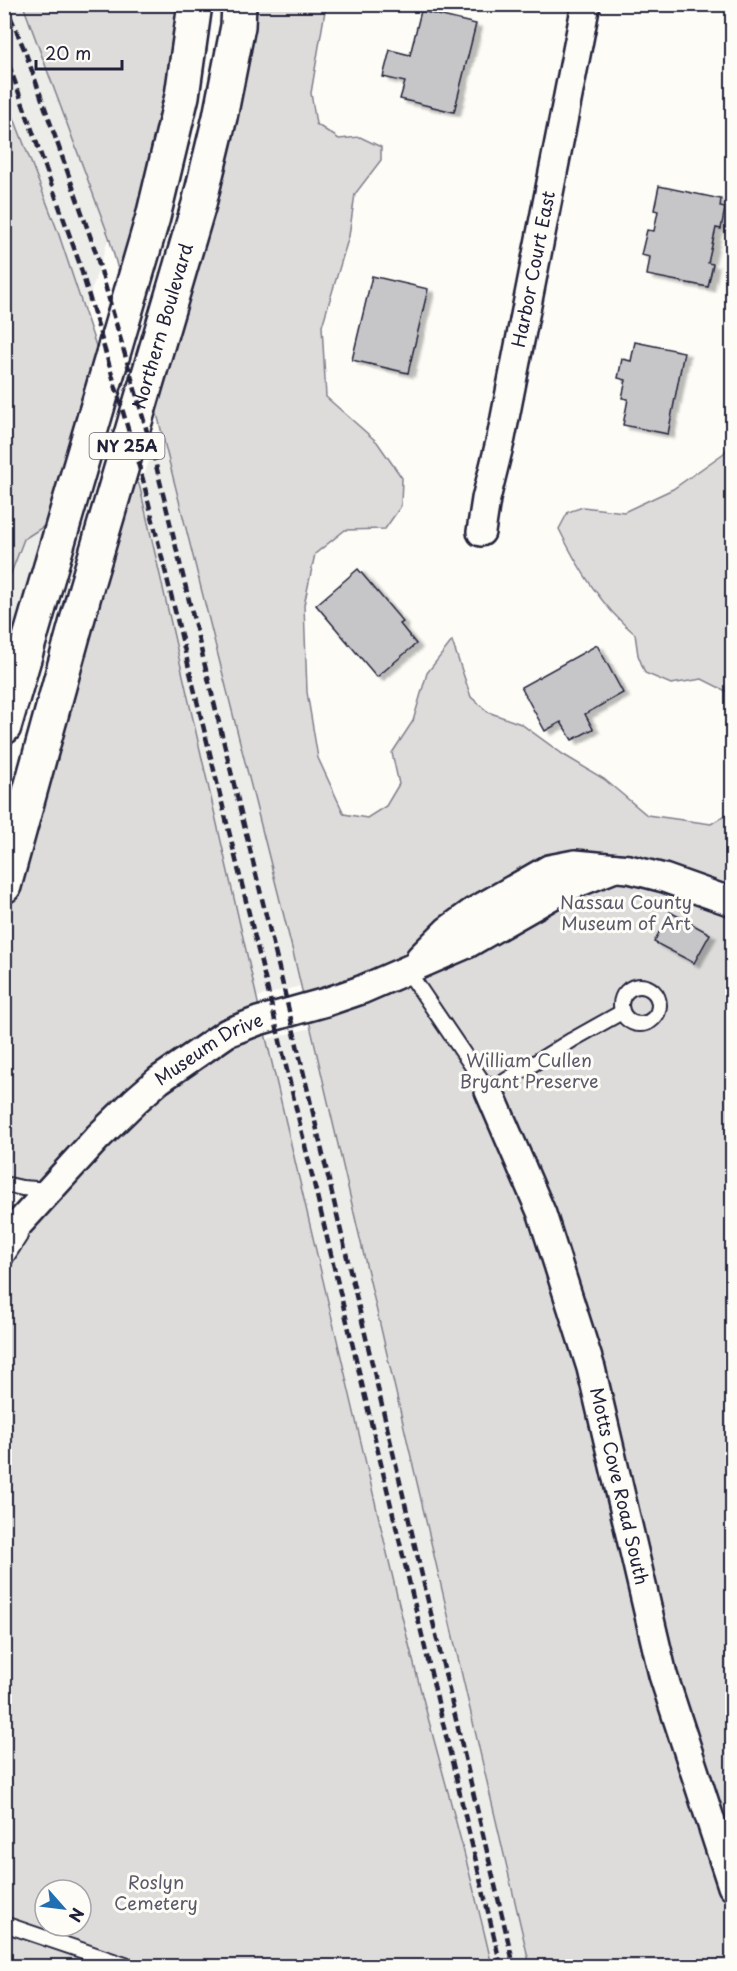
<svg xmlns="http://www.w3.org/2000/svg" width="737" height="1971" viewBox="0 0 737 1971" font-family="'Playpen Sans',sans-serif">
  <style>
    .built { fill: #ecece9 }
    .green { fill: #dddcdb; stroke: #807f8b; stroke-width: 1.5; fill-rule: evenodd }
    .building { fill: #c6c6c8; stroke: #22223b; stroke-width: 1.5; filter: url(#shadow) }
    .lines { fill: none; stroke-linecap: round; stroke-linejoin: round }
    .lane-casing { stroke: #22223b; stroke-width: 18 }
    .street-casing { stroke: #22223b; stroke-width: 32 }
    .primary-casing { stroke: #22223b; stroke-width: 38 }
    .lane { stroke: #fdfcf7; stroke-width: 14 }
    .street { stroke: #fdfcf7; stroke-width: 27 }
    .primary { stroke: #fdfcf7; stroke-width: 33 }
    .rail { stroke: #22223b; stroke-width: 4.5; stroke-dasharray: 9 4.5; stroke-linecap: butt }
    .labels { text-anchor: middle; stroke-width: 6; stroke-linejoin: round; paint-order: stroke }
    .shield { fill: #fdfcf7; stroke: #646373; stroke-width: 1.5 }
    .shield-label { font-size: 16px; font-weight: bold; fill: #22223b }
    .street-label { font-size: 18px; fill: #22223b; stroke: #fdfcf7 }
    .park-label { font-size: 18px; fill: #5a5a6b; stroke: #fdfcf7 }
  </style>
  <defs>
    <filter id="shadow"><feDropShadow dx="6" dy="4" stdDeviation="1.5" flood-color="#0004"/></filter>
  </defs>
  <rect width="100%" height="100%" fill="#fdfcf7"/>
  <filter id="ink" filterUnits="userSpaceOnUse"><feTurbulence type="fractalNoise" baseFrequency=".0167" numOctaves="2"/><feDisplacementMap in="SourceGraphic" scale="12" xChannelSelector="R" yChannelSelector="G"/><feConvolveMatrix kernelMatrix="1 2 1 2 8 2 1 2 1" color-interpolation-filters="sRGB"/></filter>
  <g filter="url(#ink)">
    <!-- built -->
    <g class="built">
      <path d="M5,5h18l86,232 -24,73 -27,-78 -53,-137z"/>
      <path d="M161,426l108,424 31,136 -43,11 -117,-509z"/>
      <path d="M66,512l-61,215v-177z"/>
      <path d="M311,1028l214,920 5,18h-38l-12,-56 -80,-301 -133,-570z"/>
    </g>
    <!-- green -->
    <g class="green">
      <path d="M23,5h171l-67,297 -18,-65z"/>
      <path d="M240,5h86l-15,88 5,31 23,15 21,-2 21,10v13l-26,34 -6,42 -27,90 4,71 51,45 25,36 -1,28 -16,23 -40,1 -30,24 -11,51 3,87 11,66 26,56 23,4 19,-12 13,-22 -7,-31 21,-32 14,-48 25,-32 19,56 17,15 33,12 43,31 40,24 43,36 64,9 21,-13v1155h-202l-237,-1014 -145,-574z"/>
      <path d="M5,95l53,137 48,144 -40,136 -42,27 -19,50z"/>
      <path d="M732,440v258l-6,-7 -24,-12 -31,5 -26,-11 -7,-18 -3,-21c-34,-28 -57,-66 -76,-105l9,-17 15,-5 41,5 49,-23 51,-36z"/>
      <path d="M128,448l12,40c85,372 170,745 259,1116 29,122 66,241 93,362h-487l-1,-700 48,-75 -47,-11v-283zM45,1890h36v36h-36z"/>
    </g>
    <!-- building -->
    <g class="building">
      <path d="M421,11l55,13 -22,88 -54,-13 5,-17 -22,-5 7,-27 20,5z"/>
      <path d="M659,186l62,13 -1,8 5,1 -4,21 -5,-1 -8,35 5,1 -5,23 -61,-12 3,-18 -9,-2 6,-25 7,1 4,-20 -4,-1z"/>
      <path d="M372,276l56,13 -20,84 -56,-13z"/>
      <path d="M635,342l49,10 -16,82 -45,-9 5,-26 -6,-1 4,-18 -8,-2 4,-19 9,2z"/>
      <path d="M358,569l45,53 -3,2 16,20 -39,33 -61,-72z"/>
      <path d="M597,645l26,48 -38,21 8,15 -21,11 -11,-18 -16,9 -24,-44z"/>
      <path d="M670,912l40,22 -16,29 -40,-21z"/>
    </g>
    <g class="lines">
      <defs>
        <g id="lane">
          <path d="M407,970l82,121 83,-51 50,-28"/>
          <circle cx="640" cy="1005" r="19"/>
          <path d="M4,1184l18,4 28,2"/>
          <path d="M4,1261l16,-25"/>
          <path d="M4,1924l124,42"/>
        </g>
        <g id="street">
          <path id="s1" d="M481,532l5,-33 15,-61 85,-434"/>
          <path d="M420,958l27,-27 26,-19 76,-43 26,-5 54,5 35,9 68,24"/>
          <path id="s2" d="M489,1091l53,123 49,154 72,307 69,211"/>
          <path id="s3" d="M4,1240l94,-103 38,-37 23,-20 68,-47 31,-12 68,-19 35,-12 106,-46 98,-56 50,-20"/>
        </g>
        <g id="primary">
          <path d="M4,727l149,-510 29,-121 13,-92"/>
          <path id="s4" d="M4,886l82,-298 113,-384 21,-87 18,-91 1,-22"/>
        </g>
      </defs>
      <!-- lane casing -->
      <use href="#lane" class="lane-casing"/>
      <!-- street casing -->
      <use href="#street" class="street-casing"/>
      <!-- primary casing -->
      <use href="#primary" class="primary-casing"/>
      <!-- lane -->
      <use href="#lane" class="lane"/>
      <!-- street -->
      <use href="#street" class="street"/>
      <!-- primary -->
      <use href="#primary" class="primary"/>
      <!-- rail -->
      <g class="rail">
        <path d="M5,4l20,47 70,199 57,199 125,511 237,1006"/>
        <path d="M4,51l75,211 64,218 126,515 232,971"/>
      </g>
    </g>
  </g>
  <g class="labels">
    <!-- shield labels -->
    <rect class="shield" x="89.5" y="433" width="75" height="26" rx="4.5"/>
    <g class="shield-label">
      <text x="127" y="452">NY 25A</text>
    </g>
    <!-- street labels -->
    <g class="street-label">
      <text dy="6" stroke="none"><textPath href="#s1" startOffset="268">Harbor Court East</textPath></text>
      <text dy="6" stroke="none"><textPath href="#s4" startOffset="582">Northern Boulevard</textPath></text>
      <text dy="6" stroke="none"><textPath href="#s3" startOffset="282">Museum Drive</textPath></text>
      <text dy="6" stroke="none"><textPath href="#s2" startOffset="417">Motts Cove Road South</textPath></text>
    </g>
    <!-- park labels -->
    <g class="park-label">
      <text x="626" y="909">Nassau County<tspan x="626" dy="21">Museum of Art</tspan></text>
      <text x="529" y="1067">William Cullen<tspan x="529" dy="21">Bryant Preserve</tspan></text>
      <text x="156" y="1889">Roslyn<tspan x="156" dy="21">Cemetery</tspan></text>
    </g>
  </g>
  <!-- margin -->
  <rect width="737" height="1971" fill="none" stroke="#fdfcf7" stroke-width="24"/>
  <rect x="12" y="12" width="713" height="1947" fill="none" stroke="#22223b" stroke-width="2" filter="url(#ink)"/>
  <!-- north arrow -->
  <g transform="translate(63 1908) rotate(118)"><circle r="28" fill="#fdfcf7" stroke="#a5a5ac" stroke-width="1.5"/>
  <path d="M0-4.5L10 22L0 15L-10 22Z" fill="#1f6fb2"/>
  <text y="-9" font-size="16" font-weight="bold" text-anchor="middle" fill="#22223b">N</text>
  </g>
  <!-- scale -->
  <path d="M36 60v9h86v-9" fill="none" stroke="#22223b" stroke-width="3"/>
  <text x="45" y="60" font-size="18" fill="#22223b" stroke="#fdfcf7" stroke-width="4.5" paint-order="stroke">20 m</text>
</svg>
